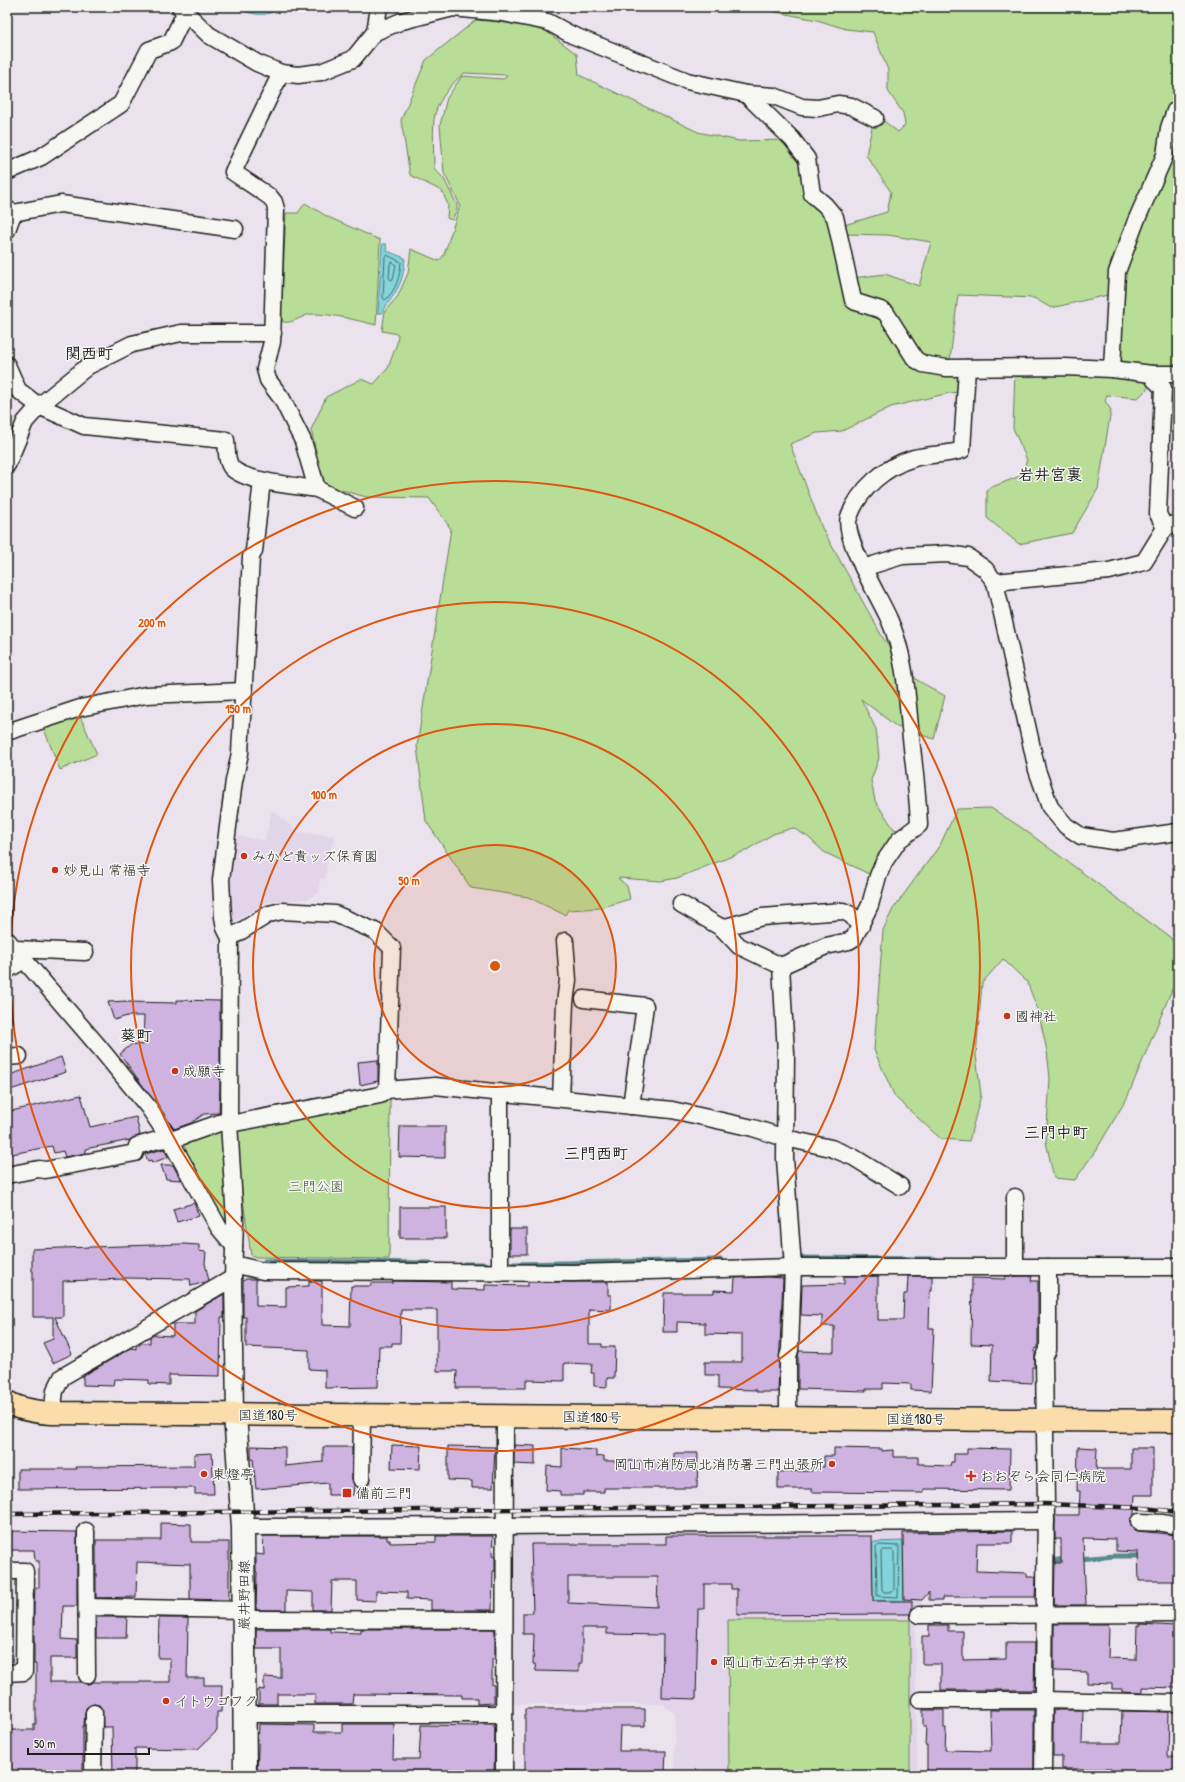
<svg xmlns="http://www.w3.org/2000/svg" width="1185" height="1782" viewBox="0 0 1185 1782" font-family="'Patrick Hand','Klee One',sans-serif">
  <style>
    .built { fill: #e2d4e9 }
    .green { fill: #b8dd97; stroke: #6a7c5a }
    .water { fill: #83d4db; stroke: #5a8a8f }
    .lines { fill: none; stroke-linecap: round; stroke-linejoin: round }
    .shore { stroke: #456668; stroke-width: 1 }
    .stream { stroke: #5a8a8f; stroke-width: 5 }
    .building { fill: #ceb2e0; stroke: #1c1c1c; fill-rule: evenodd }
    .street-casing { stroke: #1c1c1c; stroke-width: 19 }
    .secondary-casing { stroke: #1c1c1c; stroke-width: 25 }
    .highway-casing { stroke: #1c1c1c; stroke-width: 25 }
    .street { stroke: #f6f6f2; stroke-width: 16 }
    .secondary { stroke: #f6f6f2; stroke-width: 22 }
    .highway { stroke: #fbddab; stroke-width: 22 }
    .rail-casing { stroke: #1c1c1c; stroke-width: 4.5 }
    .rail { stroke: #f6f6f2; stroke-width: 3; stroke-dasharray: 9; stroke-linecap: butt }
    .ring { fill: none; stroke: #de560d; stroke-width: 2 }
    .poi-dot { fill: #c8321e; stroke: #f6f6f2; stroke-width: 1.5 }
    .labels { text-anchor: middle; stroke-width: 3; stroke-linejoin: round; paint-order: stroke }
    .poi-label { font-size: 14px; fill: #1c1c1c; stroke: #f6f6f2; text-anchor: start }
    .park-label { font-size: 14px; fill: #4b5641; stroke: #f6f6f2 }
    .street-label { font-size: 14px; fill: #1c1c1c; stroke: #f6f6f2 }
    .quarter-label { font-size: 16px; font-weight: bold; fill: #1c1c1c; stroke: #f6f6f2 }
    .centre { fill: #de560d; stroke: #f6f6f2; stroke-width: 2 }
    .ring-label { font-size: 12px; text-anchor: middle; font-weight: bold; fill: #de560d; stroke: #f6f6f2; stroke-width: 3; stroke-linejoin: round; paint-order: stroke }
  </style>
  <rect width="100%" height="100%" fill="#eae2ed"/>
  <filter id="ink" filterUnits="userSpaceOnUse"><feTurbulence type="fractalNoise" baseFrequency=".025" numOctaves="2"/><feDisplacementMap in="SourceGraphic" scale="8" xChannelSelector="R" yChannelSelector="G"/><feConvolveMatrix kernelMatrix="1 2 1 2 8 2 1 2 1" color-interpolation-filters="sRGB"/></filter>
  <g filter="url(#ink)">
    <!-- built -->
    <g class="built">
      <path d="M272,810l26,22 37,4 -7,22 -3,21h-5l-1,13 -11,7 -40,3 -37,21 -5,-18 6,-70 33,6z"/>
      <path d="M920,1529l1,80 -6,11 2,155h-243l1,-61 -12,-10h-151l-1,-167 5,-6z"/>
    </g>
    <!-- green -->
    <g class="green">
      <path d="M751,7h427v362l-29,1 -1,18 -10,10 -31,-3 -2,6 6,9 -13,79 -26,44 -53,11 -32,-26v-29l33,-13 7,-16 -14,-32 2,-57 93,2 4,-79 -61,14 -17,-10 -76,-3 -8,65 -30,-4 -10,-12 -52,-44 -5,-22 32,-4 34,12 12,-44 -43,-7 -45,-1 -2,-8 46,-14 4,-20 -25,-37 9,-41 23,18 7,-7 -2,-12 -15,-22v-21l-15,-38 -27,-3 -29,-9z"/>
      <path d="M476,20l23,2 44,7 34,25 2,21 119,57 41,9 43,-1 19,18 26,55 24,91 30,11 32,48 49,9 -1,20 -12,1 -58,14 -49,24 -25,2 -27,11 32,84 61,110 34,42 28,16 -11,43 -37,-12 -36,-28 15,30 3,29 -8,22 4,21 19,28 10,3 -31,44 -49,-24 -16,-15 -15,-9 -20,6 -28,17 -68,27 -16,3 -43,-3 9,8 3,13 -30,9 -32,2 -3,5 -37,-18 -57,-9 -45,-67 -9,-75 34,-217 -22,-31 -63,-1 -42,-12 -13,-55 15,-33 35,-18 13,5 14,-16 9,-25 1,-9 -16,-3 3,-20 13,-15 10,-23 3,-24 28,12 5,-6 16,-50 -16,-32 -4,-48 7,-27 15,-22 42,3 3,-4 -43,-2c-12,10 -25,26 -29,41 -3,12 -1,41 -1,54l10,11 13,26v4l-5,11 -5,-2 1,-13 -6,-14 -32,-16 -9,-55 25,-60z"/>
      <path d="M305,203l23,14 52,23 -4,85c-21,-5 -42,-11 -63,-11 -10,0 -19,10 -30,8l-2,-5 5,-104h12z"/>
      <path d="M79,714l18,40 -37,16 -18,-46z"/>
      <path d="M991,808l31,20 149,110 7,15v22l-51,123 -29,49 -23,33 -21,-2 -8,-36 4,-64 -3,-27 -9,-41 -11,-28 -24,-23 -21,24 -6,72 5,40 -12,46 -28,-2 -46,-42 -21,-47 9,-120 10,-21 47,-64 17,-36z"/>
      <path d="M390,1098l-1,161 -133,-2 -5,-2 -15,-103v-23z"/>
      <path d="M223,1126l5,96 -5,2 -44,-84z"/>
      <path d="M910,1620v155h-181l-1,-155z"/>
    </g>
    <!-- water -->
    <g class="water">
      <path d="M234,7h46c-12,12 -32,7 -46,0z"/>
      <path d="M382,244h4l1,7 18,7c-1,23 -8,34 -22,52v3h-5z"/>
      <path d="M903,1541l1,60h-31l-1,-59z"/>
    </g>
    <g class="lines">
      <!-- shore -->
      <g class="shore">
        <path d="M387,255l14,7c-1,14 -5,29 -16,38l-2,-2 2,-41z"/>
        <path d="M392,262l4,3 -3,14 -2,1 -2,-2 1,-14z"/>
        <path d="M878,1545l21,1 -1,51 -21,-1 -1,-49z"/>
        <path d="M883,1550h9l2,2v38l-1,2h-9l-2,-2 -1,-38z"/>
      </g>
      <!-- stream -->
      <g class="stream">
        <path d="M797,1258l138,1"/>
        <path d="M265,1261l165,2"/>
        <path d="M464,1264h22"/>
        <path d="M510,1264l211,-4"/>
        <path d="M1170,1540l8,-26"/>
        <path d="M1078,1559l37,-3h29"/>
        <path d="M1051,1561l15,-2"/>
      </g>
    </g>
    <!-- building -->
    <g class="building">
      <path d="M177,1000l43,1v86l-1,26 -15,1 -13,9 -17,6 -54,-75 12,-10 11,1 1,-29h-17l-13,4 -6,-18 18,-1v1l51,1z"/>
      <path d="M61,1057l5,15 -59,19v-15z"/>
      <path d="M378,1060v21l-18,4 -2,-23z"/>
      <path d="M81,1095l9,32 46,-10 4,18 -10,5 -45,9 1,4 -21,4 -2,-6 -9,2 -2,-7 -45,9v-43z"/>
      <path d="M400,1126h45v32l-46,-1z"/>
      <path d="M164,1149l4,8 -16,6 -1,-3 -3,1 -3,-7z"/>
      <path d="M161,1165h12l8,15 -15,-1z"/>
      <path d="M194,1203l5,13 -22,6 -4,-13z"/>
      <rect x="400" y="1207" width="46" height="31"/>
      <rect x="510" y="1229" width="17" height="25"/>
      <path d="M183,1244l16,1v6l7,1 -1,11 4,18 -18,5 -1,-7 -65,-1v1l-62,2v36h-8l17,37 -19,9 -10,-20 10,-4v-22h-20v-46h-1v-22z"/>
      <path d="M844,1276h34v44h25l1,-26h3l1,-18h24v15h-2l-1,37h5l-3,63 -20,-1v-6l-28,-1v6h-17v2l-68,-2v-31l1,-7 35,1v-26h-12v-10l-21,-1 1,-30 42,-1z"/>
      <path d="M1005,1276h27l-1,5h7v67l-3,1v18h-3v16l-41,-2 1,-36 -21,-1 1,-66 33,1z"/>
      <path d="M767,1277l16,1 -5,114h-22v-2l-38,-1v-14h-13v-13h37v-27l-37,-1v-11l-28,-1v10h-14l1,-39h50v-3l20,1 1,-13z"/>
      <path d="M246,1279h10v27l30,1v-20l23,-1v-5h13v44l28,1 1,-40h20v-3h22v-2l58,1v7l34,1v-5l43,1v-4h80v13h3v15l-22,-1v35h13v3h13l-1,31h-7v9l-13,-1v-13h-3l1,-9 -28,-1v18l-38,-1v8h-70l1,-17h-20v-61h-36l-1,33h-8v3h-13l-1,41 -53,1v-18l-16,-1v-19l-63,-3v-30h-3v-36z"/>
      <path d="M224,1294v23h-3l-1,59 -51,-1v10l-20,-1v-4l-35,-1 -1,7 -30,-1v-9l48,-28 5,1v-4h4v-2h10v-6l4,-2 19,1v-12h22v-13z"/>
      <path d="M392,1445l29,1 -1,23 -29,-1z"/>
      <path d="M514,1445l21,1v19l-21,-1z"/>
      <path d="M251,1446l34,1v19l38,-4v-15h29v32l2,6 -1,10h-25v-12l-72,6 -3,-30h-2z"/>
      <path d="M448,1446l47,1 -2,41h-21v-7l-24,-1z"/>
      <path d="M1078,1447l19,1 -1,21h35v-21h22v47h-18l-1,19 -4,8 4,8 4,1 40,4v46h-39l-1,-29 -22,-1v-12l-33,-1 3,67h-32l1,-42h6v-24h-6v-24h24l1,-24h-3z"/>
      <path d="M562,1448l34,2v7l8,-1v5h70v-8h24l-1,35h-93v4h-21v3h-23v-4l-14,-1 1,-24 15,1z"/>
      <path d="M834,1448l48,1v2l11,-1v7h25v7h6v1l26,1 1,-4h3v-8h13v-6l43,1 -1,41 -85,-1v4l-112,-1v-3h-34v-17l34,-1v-4h12v-11h10z"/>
      <path d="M212,1453l2,41h-19v-6l-177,1v-20h59l-1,-2 118,-1v-12z"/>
      <path d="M161,1523l30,1v18h38v58l-39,-1v-35l-53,-2 -1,35 -40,1v-58h65z"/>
      <path d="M7,1531l70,1v74h-14l-1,33 15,1v18h-27v24h31l6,2 6,-2h77v-24h-12l1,-40h29l-1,60h17v7h18l-1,27h-4v19l-19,18 -63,-1v27h-22l-1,-48h-9l-1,-18 -3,-4 -5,-1 -8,4 -1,4 -1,14h-1v49h-76v-45h27v-6h2v-60h-2v-58l1,-18h4v-27h-4l-1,-11h-27z"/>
      <path d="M1012,1531v12h-35l-1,28 51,2v4h9l-1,20h-93v3h-13v-8l-7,8 -18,-1 -1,-66z"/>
      <path d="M263,1536h124v4h3v3l46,-1v-6h57l-1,20 3,1v14h-2l-1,39h-61v-10l-24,-1v-7l-31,-1v10l-19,-1v-19h-25l-1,29h-18v-18l-27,-1v19h-30l1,-38h-1v-18l8,1z"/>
      <path d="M666,1536h206l1,65h39v8l-2,5 -173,1v-26h-6v-5h-27v25h-6l-2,90 -34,-1 1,-63 -56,-1v-6h-25v35h-3v9l-43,-1 -1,-7h-2l1,-30h-11v-21h10l-2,-69h135zM568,1577h90l-1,30 -89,-4z"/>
      <path d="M96,1617h31l-1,21h-30z"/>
      <path d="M1054,1624h53l2,2 -1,32 28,1 1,-34 2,1v-2l36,2v2h3v60l-36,-1v6l-20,-1v-3h-10v-5l-25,-1v-11l-33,-1z"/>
      <path d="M929,1625h19v6h15v29l43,-1v-16h29l-1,47h-93v-26h-19v-28h7z"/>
      <path d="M256,1629h74v3l31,1v-4h132l2,2v28h-3v26h2v18l-17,1v-6h-15v-3l-109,-1 -1,10h-37v-10h-38v10h-18v-15l5,1v-13l17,1v-29h-25z"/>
      <path d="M525,1709h120v17h-25l-1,25h47l-1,22 -20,-1v3h-58v-4l-29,-1v5h-33z"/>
      <path d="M923,1710h21v18h2l-1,22 46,1 -1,-41h44v65l-107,-1v-29h-2l1,-19h-3z"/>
      <path d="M1059,1710h24l-1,33h39l1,-32 47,1 -1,45h10v18h-67v-6h-49v-13h-9v-45z"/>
      <path d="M259,1724l55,1v7h28v-8h52l-1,35h26l2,-34 56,1v-2h15l3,4 -1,47 -237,-1z"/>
    </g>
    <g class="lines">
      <defs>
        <g id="street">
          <path d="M180,7l29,28 48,28 24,10 17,2 23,-3 32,-13 22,-27 27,-11 51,-13 50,5 45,9 24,13 115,46 59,13 28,2 28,11 16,1 20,-4 13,2 24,12"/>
          <path d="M375,32l4,-25"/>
          <path d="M281,73l-48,99 37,25 4,5 2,7 -4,133 -7,27 3,11 14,19 21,42 14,48 38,19"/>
          <path d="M746,94l46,45 15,20 5,35 13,11 10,12 18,83 3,2 25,8 5,3 29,46 8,5 23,4 118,-1 48,2 40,5h26"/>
          <path d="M7,172l34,-15 80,-53 28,-54 22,-8 14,-29"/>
          <path d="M7,209l6,4 -6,17"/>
          <path d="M13,213l48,-9 174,25"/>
          <path d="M7,365l11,25 21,16 45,20 142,14c1,8 0,20 5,27 12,15 66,19 86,22"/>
          <path d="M1112,369l5,-97 19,-51 29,-66 4,-27 6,-17 3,-2"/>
          <path d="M1152,374l2,5 9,9 -5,126 7,14"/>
          <path d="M7,465l18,-43 14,-16 49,-40 44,-22 49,-11h92"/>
          <path d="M863,568l39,-12 45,-2 21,3 17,12 10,13 42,188 13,37 16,19 15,10 32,5 65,-9"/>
          <path d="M995,582l114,-11 35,-9 21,-34 13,-6"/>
          <path d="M7,732l73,-24 66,-13 98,-4"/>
          <path d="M681,904l41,24 17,18 42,20"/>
          <path d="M722,928l40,-11 81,-6 8,4 10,11"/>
          <path d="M230,938l39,-24 13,-3 53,3 40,17 17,17 -5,142"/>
          <path d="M7,940l92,107 50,61 20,30 50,90 15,18"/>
          <path d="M15,949l70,3"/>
          <path d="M7,970l17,-10"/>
          <path d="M584,999l61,7 -14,100"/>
          <path d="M7,1057l12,-1"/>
          <path d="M500,1092v181"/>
          <path d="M561,1098l4,-95 3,-23 -3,-39"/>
          <path d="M7,1175l32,-6 6,1 90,-17 2,-7 21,-6 19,-2 45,-16 13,1 145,-28 7,-5 48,-4 237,24 81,18 32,10 46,10 22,9 47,29"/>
          <path d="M1015,1197v70"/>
          <path d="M233,1264l30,7 311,2 219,-6h385"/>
          <path d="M52,1413l3,-22 7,-14 171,-99"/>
          <path d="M235,1415l-2,-137 2,-57 -6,-98 1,-185 -5,-10 -2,-11 -2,-37 13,-99 6,-28 11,-196 3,-6 8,-70"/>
          <path d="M788,1419v-62l2,-7 3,-83 -8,-108 1,-106 -5,-87 45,-20 23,-5 5,-3 16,-33 8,-29 6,-14 15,-22 20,-15c-1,-29 -5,-58 -8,-87 -4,-39 -5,-82 -22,-119 -9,-21 -47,-82 -40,-102 10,-28 37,-51 65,-59 16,-4 33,-3 48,-8l5,-82"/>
          <path d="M361,1479l1,-64"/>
          <path d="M1139,1522l24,1 15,3"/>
          <path d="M243,1527l262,-1 541,-5"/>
          <path d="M86,1531l1,144"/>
          <path d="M7,1571h18l-1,101 -17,1"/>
          <path d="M87,1607l157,3"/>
          <path d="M919,1615l259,-1"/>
          <path d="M244,1619l260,1"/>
          <path d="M920,1700h124l134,3"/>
          <path d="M245,1714h259"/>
          <path d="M93,1775l1,-62"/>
          <path d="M504,1775l1,-359"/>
          <path d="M1043,1775l3,-271 -2,-146 4,-8v-83"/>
        </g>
        <path id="secondary" d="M235,1415l8,112 2,248"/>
        <path id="highway" d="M7,1402c13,8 30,10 45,11l1126,8"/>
      </defs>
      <!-- street casing -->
      <use href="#street" class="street-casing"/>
      <!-- secondary casing -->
      <use href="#secondary" class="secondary-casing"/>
      <!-- highway casing -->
      <use href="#highway" class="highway-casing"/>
      <!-- street -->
      <use href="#street" class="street"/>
      <!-- secondary -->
      <use href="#secondary" class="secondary"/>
      <!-- highway -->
      <use href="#highway" class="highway"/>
      <defs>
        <path id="rail" d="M7,1514l1039,-10 98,4 34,4"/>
      </defs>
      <!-- rail casing -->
      <use href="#rail" class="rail-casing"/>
      <!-- rail -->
      <use href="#rail" class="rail"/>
    </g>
  </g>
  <!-- distance rings -->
  <circle cx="495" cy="966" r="121" fill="#de560d" fill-opacity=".12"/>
  <g class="ring">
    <circle cx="495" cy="966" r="121"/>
    <circle cx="495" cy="966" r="242"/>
    <circle cx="495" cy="966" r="364"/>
    <circle cx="495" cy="966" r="485"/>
  </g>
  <!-- markers -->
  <g class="poi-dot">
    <circle cx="244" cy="856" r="4"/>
    <circle cx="55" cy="870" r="4"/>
    <circle cx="1007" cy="1016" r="4"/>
    <circle cx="175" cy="1071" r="4"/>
    <circle cx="832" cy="1464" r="4"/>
    <circle cx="204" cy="1474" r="4"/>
    <path d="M969 1470h4v4h4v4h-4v4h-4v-4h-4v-4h4z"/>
    <rect x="342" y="1488" width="10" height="10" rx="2"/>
    <circle cx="714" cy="1662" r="4"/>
    <circle cx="166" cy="1701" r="4"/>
  </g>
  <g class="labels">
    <!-- poi labels -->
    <g class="poi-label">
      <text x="252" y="861">みかど貴ッズ保育園</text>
      <text x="63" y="875">妙見山 常福寺</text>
      <text x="1015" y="1021">國神社</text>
      <text x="183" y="1076">成願寺</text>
      <text x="824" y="1469" text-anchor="end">岡山市消防局北消防署三門出張所</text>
      <text x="212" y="1479">東燈亭</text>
      <text x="980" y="1481">おおぞら会同仁病院</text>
      <text x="356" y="1498">備前三門</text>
      <text x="722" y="1667">岡山市立石井中学校</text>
      <text x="174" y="1706">イトウゴフク</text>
    </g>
    <!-- park labels -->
    <g class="park-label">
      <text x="316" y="1191">三門公園</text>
    </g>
    <!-- street labels -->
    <g class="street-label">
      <text x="268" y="1420">国道180号</text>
      <text transform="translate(592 1417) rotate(1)" y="5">国道180号</text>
      <text x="916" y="1424">国道180号</text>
      <text transform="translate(244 1595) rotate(-90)" y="5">巌井野田線</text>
    </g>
    <!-- quarter labels -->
    <g class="quarter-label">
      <text x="89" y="359">関西町</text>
      <text x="1050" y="480">岩井宮裏</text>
      <text x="136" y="1041">葵町</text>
      <text x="1056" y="1138">三門中町</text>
      <text x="596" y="1159">三門西町</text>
    </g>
  </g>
  <circle cx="495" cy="966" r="6" class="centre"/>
  <g class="ring-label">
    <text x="152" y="627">200 m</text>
    <text x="238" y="713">150 m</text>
    <text x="324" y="799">100 m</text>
    <text x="409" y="885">50 m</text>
  </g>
  <!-- margin -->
  <rect width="1185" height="1782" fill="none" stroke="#f6f6f2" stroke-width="24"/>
  <rect x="12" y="12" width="1161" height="1758" fill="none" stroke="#1c1c1c" stroke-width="1.5" filter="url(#ink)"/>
  <!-- scale -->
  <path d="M28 1748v6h121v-6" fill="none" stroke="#1c1c1c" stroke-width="2"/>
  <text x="34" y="1748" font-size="12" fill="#1c1c1c" stroke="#f6f6f2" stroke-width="3" paint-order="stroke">50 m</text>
</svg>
